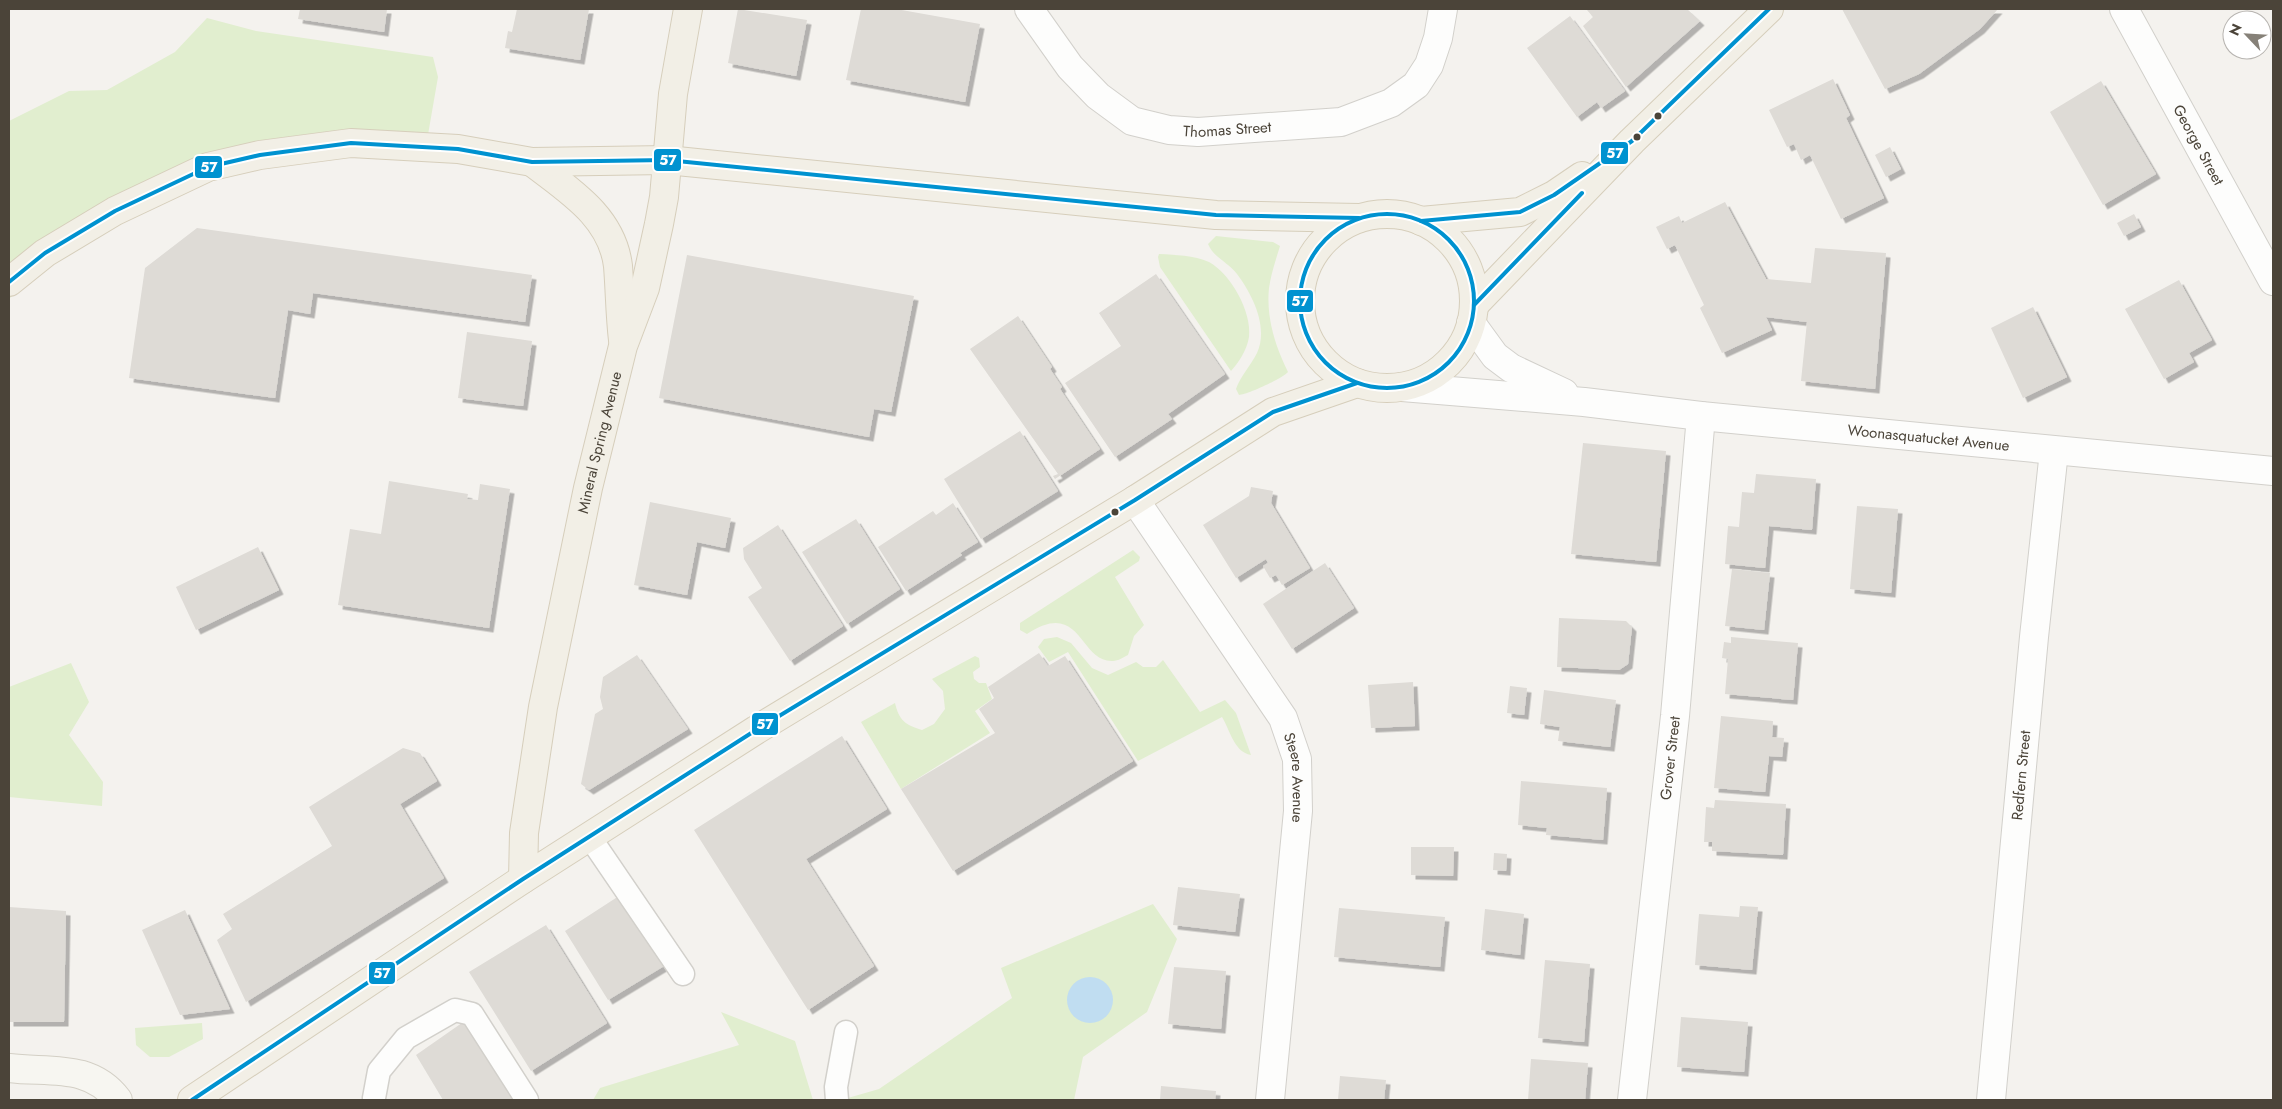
<svg xmlns="http://www.w3.org/2000/svg" width="2282" height="1109" viewBox="0 0 2282 1109" font-family="Jost,sans-serif">
  <style>
    .green { fill: #e1eecf }
    .water { fill: #c0ddf1 }
    .building { fill: #dedbd6; filter: url(#shadow) }
    .lines { fill: none; stroke-linecap: round; stroke-linejoin: round }
    .service-casing { stroke: #d2d0cb; stroke-width: 25 }
    .minor-casing { stroke: #d2d0cb; stroke-width: 30 }
    .tertiary-casing { stroke: #d2d0cb; stroke-width: 30 }
    .secondary-casing { stroke: #d3cfc5; stroke-width: 30 }
    .primary-casing { stroke: #d6cebb; stroke-width: 30 }
    .service { stroke: #fdfdfc; stroke-width: 22 }
    .minor { stroke: #fdfdfc; stroke-width: 28 }
    .tertiary { stroke: #fdfdfc; stroke-width: 28 }
    .secondary { stroke: #f7f6f1; stroke-width: 28 }
    .primary { stroke: #f2efe6; stroke-width: 28 }
    .bus-1-casing { stroke: #fff; stroke-width: 8 }
    .bus-1 { stroke: #0092d0; stroke-width: 4 }
    .bus-dot { fill: #4b4439; stroke: #fff; stroke-width: 2 }
    .labels { text-anchor: middle; stroke-width: 4.5; stroke-linejoin: round; paint-order: stroke }
    .street-label { font-size: 15px; fill: #4b4439; stroke: #fff }
    .line-badge { stroke: #fff; stroke-width: 2 }
    .badge-label { font-size: 14px; text-anchor: middle; font-weight: bold; fill: #fff }
  </style>
  <defs>
    <filter id="shadow"><feDropShadow dx="4.5" dy="4.5" stdDeviation="0" flood-color="#0004"/></filter>
  </defs>
  <rect width="100%" height="100%" fill="#f4f2ee"/>
  <!-- green -->
  <g class="green">
    <path d="M207,18l49,13 177,26 5,20 -13,75 -97,3 -74,8 -122,42 -114,85 -9,9v-178l60,-30 38,-1 68,-38z"/>
    <path d="M1216,236l57,6 7,4c-4,13 -9,28 -11,42 -3,29 6,58 19,84 -5,6 -41,23 -49,23l-3,-6c4,-12 15,-24 21,-36 12,-26 -5,-59 -20,-79 -9,-12 -23,-16 -29,-30z"/>
    <path d="M1159,254c16,1 35,1 50,8 22,12 43,50 40,75 -2,13 -10,25 -18,34l-71,-104 -2,-10z"/>
    <path d="M1133,550l7,7 -1,4 -24,16 29,48 -10,11 -6,19c-4,2 -10,6 -15,6 -34,2 -31,-63 -86,-27l-7,-4v-7z"/>
    <path d="M1057,637l14,6 21,25 16,7 28,-13 7,5h13l7,-7 37,52 25,-12 11,13 15,42c-17,-3 -21,-25 -29,-38l-84,44 -70,-109 -19,10 -11,-15 6,-8z"/>
    <path d="M975,656l4,2 1,9 -7,5 1,7 5,4h7l6,16 -17,12 15,22 -89,56 -40,-67 34,-19c4,17 10,22 27,27l12,-6 11,-15 -2,-18 -11,-12z"/>
    <path d="M71,663l18,39 -20,33 34,47 -1,24 -93,-9v-110z"/>
    <path d="M1153,904l24,35 -30,73 -64,45 -9,43h-233l38,-11 133,-91 -11,-30z"/>
    <path d="M721,1012l74,29 18,59h-220l7,-12 139,-43z"/>
    <path d="M202,1023l1,16 -34,18h-19l-14,-12 -1,-17z"/>
  </g>
  <!-- water -->
  <circle class="water" cx="1090" cy="1000" r="23"/>
  <!-- building -->
  <g class="building">
    <path d="M300,9h87l-3,23 -86,-13z"/>
    <path d="M517,9h72l-9,51 -75,-12 3,-17 4,1z"/>
    <path d="M738,9l69,11 -11,56 -68,-13z"/>
    <path d="M861,9h35l84,15 -15,78 -119,-22z"/>
    <path d="M1589,9h98l13,12 -74,66 -43,-61 10,-9 -6,-7z"/>
    <path d="M1842,9h156l-18,20 -61,45 -34,15z"/>
    <path d="M1570,16l55,75 -24,17 -4,-6 -20,15 -50,-69z"/>
    <path d="M1833,79l17,36 -4,3 38,80 -43,21 -31,-64 -9,5 -7,-16 -7,3 -18,-37z"/>
    <path d="M2101,81l55,93 -53,31 -53,-93z"/>
    <path d="M1890,147l11,22 -15,8 -11,-22z"/>
    <path d="M1725,202l41,77 45,4 4,-35 71,5 -11,136 -74,-8 6,-59 -41,-5 6,13 -50,23 -22,-45 4,-3 -29,-60 -8,4 -11,-22 23,-11 3,7z"/>
    <path d="M2134,214l7,13 -17,9 -7,-13z"/>
    <path d="M197,228l335,47 -7,47 -212,-29 -3,21 -22,-4 -13,88 -146,-20 16,-110z"/>
    <path d="M687,255l227,41 -23,116 -17,-3 -5,28 -210,-39z"/>
    <path d="M1156,274l69,100 -57,40 4,5 -57,38 -50,-74 56,-37 -22,-33z"/>
    <path d="M2179,280l33,60 -23,13 5,9 -30,17 -39,-70z"/>
    <path d="M2033,307l34,70 -44,21 -32,-70z"/>
    <path d="M1018,316l34,51 -2,2 12,18 -2,2 40,60 -45,30 -2,-3 5,-2 -88,-125z"/>
    <path d="M467,332l65,9 -9,65 -65,-8z"/>
    <path d="M1020,431l38,60 -77,48 -37,-60z"/>
    <path d="M1583,443l83,8 -10,111 -85,-8z"/>
    <path d="M1756,474l60,5 -4,51 -43,-4 -4,42 -40,-4 3,-38 11,1 3,-35 12,1z"/>
    <path d="M389,481l79,13 -1,5 11,1 2,-16 30,5 -21,139 -151,-23 12,-76 31,5z"/>
    <path d="M1251,487l22,4 -2,12 39,65 -28,17 -6,-10 -6,3 -7,-12 5,-3 -2,-4 -30,19 -33,-53 46,-29z"/>
    <path d="M650,502l81,16 -6,30 -28,-6 -10,53 -53,-10z"/>
    <path d="M953,503l25,39 -18,11 2,2 -56,36 -28,-44 55,-36 3,4z"/>
    <path d="M1857,506l41,3 -7,84 -41,-4z"/>
    <path d="M856,519l44,70 -53,35 -45,-72z"/>
    <path d="M778,525l65,101 -53,35 -42,-64 14,-9 -18,-29 -1,-11z"/>
    <path d="M258,547l21,43 -83,40 -20,-43z"/>
    <path d="M1325,563l29,45 -62,41 -29,-45z"/>
    <path d="M1732,569l38,4 -6,57 -39,-4z"/>
    <path d="M1559,618l67,3 6,6 -4,37 -9,6 -62,-3z"/>
    <path d="M1731,637l67,6 -5,57 -68,-6 3,-35 -6,-1 2,-16 7,1z"/>
    <path d="M1039,653l9,13 17,-10 68,105 -180,110 -52,-82 94,-56 -16,-24 15,-11 -6,-11z"/>
    <path d="M637,655l51,74 -99,61 -8,-6 14,-70 8,-5 -3,-12 3,-20z"/>
    <path d="M1413,682l2,44 -44,2 -3,-43z"/>
    <path d="M1510,686l17,2 -3,27 -17,-2z"/>
    <path d="M1544,690l72,10 -6,47 -52,-6 2,-14 -20,-3z"/>
    <path d="M1721,716l52,5 -1,16 12,1 -2,19 -13,-1 -4,36 -51,-4z"/>
    <path d="M842,736l45,73 -81,50 68,107 -66,44 -114,-180z"/>
    <path d="M403,748l17,5 17,28 -37,23 44,74 -198,124 -29,-62 15,-11 -9,-15 109,-68 -23,-39z"/>
    <path d="M1521,781l86,7 -4,52 -57,-5 1,-7 -29,-3z"/>
    <path d="M1715,800l71,4 -3,51 -71,-4v-9h-8l2,-35 8,1z"/>
    <path d="M1411,847h43l-1,29 -42,-1z"/>
    <path d="M1494,853l13,1 -1,17 -13,-1z"/>
    <path d="M1178,887l62,7 -5,38 -62,-7z"/>
    <path d="M622,894l47,69 -61,37 -43,-69z"/>
    <path d="M1740,906l18,1 -6,63 -57,-5 4,-51 40,3z"/>
    <path d="M9,907l57,4 -2,111h-55z"/>
    <path d="M1339,908l106,9 -5,50 -106,-10z"/>
    <path d="M1485,909l39,5 -4,41 -39,-5z"/>
    <path d="M185,910l45,99 -50,6 -38,-85z"/>
    <path d="M546,925l61,98 -76,48 -62,-99z"/>
    <path d="M1545,960l45,4 -6,78 -46,-4z"/>
    <path d="M1174,967l52,4 -5,58 -53,-5z"/>
    <path d="M1681,1017l67,5 -4,50 -67,-5z"/>
    <path d="M469,1018l51,82h-77l-27,-45z"/>
    <path d="M1531,1059l57,4 -3,37h-57z"/>
    <path d="M1340,1076l46,4 -2,20h-46z"/>
    <path d="M1161,1086l55,5 -1,9h-55z"/>
  </g>
  <g class="lines">
    <defs>
      <g id="service">
        <path d="M589,836l94,138"/>
        <path d="M374,1098l5,-27 27,-33 49,-28 17,4 55,86"/>
        <path d="M837,1100l-1,-13 10,-55"/>
      </g>
      <g id="minor">
        <path id="s1" d="M1029,9l41,58 28,29 34,25 37,9 29,2 143,-10 50,-19 25,-18 13,-20 9,-27 5,-29"/>
        <path id="s2" d="M2124,9l149,272"/>
        <path id="s3" d="M1135,500l148,218 14,41 1,52 -28,289"/>
        <path id="s4" d="M1632,1100l43,-384 26,-300"/>
        <path id="s5" d="M1991,1100l43,-463 20,-186"/>
      </g>
      <g id="tertiary">
        <path d="M1471,323l24,33 16,12 53,25"/>
        <path id="s6" d="M1402,387l182,15 117,14 572,55"/>
      </g>
      <path id="secondary" d="M9,1068c40,5 81,-5 109,32"/>
      <g id="primary">
        <path d="M532,162c36,28 80,54 86,104 2,25 2,49 5,74"/>
        <circle cx="1387" cy="301" r="87"/>
        <path d="M1421,221l99,-9 34,-17 28,-19"/>
        <path d="M9,282l36,-29 70,-42 93,-44 52,-12 91,-12 107,6 74,13 135,-2 549,55 143,3"/>
        <path d="M1474,305l158,-164 137,-132"/>
        <path id="s7" d="M523,879l1,-46 19,-126 45,-219 35,-142 22,-58 14,-64 5,-27 9,-103 15,-85"/>
        <path d="M192,1100l331,-221 233,-149 379,-230 138,-88 84,-29"/>
      </g>
    </defs>
    <!-- service casing -->
    <use href="#service" class="service-casing"/>
    <!-- minor casing -->
    <use href="#minor" class="minor-casing"/>
    <!-- tertiary casing -->
    <use href="#tertiary" class="tertiary-casing"/>
    <!-- secondary casing -->
    <use href="#secondary" class="secondary-casing"/>
    <!-- primary casing -->
    <use href="#primary" class="primary-casing"/>
    <!-- service -->
    <use href="#service" class="service"/>
    <!-- minor -->
    <use href="#minor" class="minor"/>
    <!-- tertiary -->
    <use href="#tertiary" class="tertiary"/>
    <!-- secondary -->
    <use href="#secondary" class="secondary"/>
    <!-- primary -->
    <use href="#primary" class="primary"/>
    <defs>
      <g id="bus-1">
        <circle cx="1387" cy="301" r="87"/>
        <path d="M1421,221l99,-9 34,-17 78,-54 137,-132"/>
        <path d="M9,282l36,-29 70,-42 93,-44 52,-12 91,-12 107,6 74,13 135,-2 549,55 143,3"/>
        <path d="M1474,305l108,-112"/>
        <path d="M192,1100l331,-221 233,-149 379,-230 138,-88 84,-29"/>
      </g>
    </defs>
    <!-- bus-1 casing -->
    <use href="#bus-1" class="bus-1-casing"/>
    <!-- bus-1 -->
    <use href="#bus-1" class="bus-1"/>
  </g>
  <!-- markers -->
  <g class="bus-dot">
    <circle cx="1658" cy="116" r="4.5"/>
    <circle cx="1637" cy="137" r="4.5"/>
    <circle cx="1115" cy="512" r="4.5"/>
  </g>
  <g class="labels">
    <!-- street labels -->
    <g class="street-label">
      <text dy="5" stroke="none"><textPath href="#s1" startOffset="250">Thomas Street</textPath></text>
      <text dy="5" stroke="none"><textPath href="#s2" startOffset="155">George Street</textPath></text>
      <text dy="5" stroke="none"><textPath href="#s6" startOffset="529">Woonasquatucket Avenue</textPath></text>
      <text dy="5" stroke="none"><textPath href="#s7" startOffset="444">Mineral Spring Avenue</textPath></text>
      <text dy="5" stroke="none"><textPath href="#s4" startOffset="344">Grover Street</textPath></text>
      <text dy="5" stroke="none"><textPath href="#s5" startOffset="326">Redfern Street</textPath></text>
      <text dy="5" stroke="none"><textPath href="#s3" startOffset="325">Steere Avenue</textPath></text>
    </g>
  </g>
  <g class="line-badge">
    <rect x="1600" y="141" width="29" height="24" rx="5" fill="#0092d0"/>
    <rect x="653" y="148" width="29" height="24" rx="5" fill="#0092d0"/>
    <rect x="194" y="155" width="29" height="24" rx="5" fill="#0092d0"/>
    <rect x="1286" y="289" width="28" height="24" rx="5" fill="#0092d0"/>
    <rect x="751" y="712" width="28" height="24" rx="5" fill="#0092d0"/>
    <rect x="368" y="961" width="28" height="24" rx="5" fill="#0092d0"/>
  </g>
  <g class="badge-label">
    <text x="1615" y="158">57</text>
    <text x="668" y="165">57</text>
    <text x="209" y="172">57</text>
    <text x="1300" y="306">57</text>
    <text x="765" y="729">57</text>
    <text x="382" y="978">57</text>
  </g>
  <!-- border -->
  <rect width="2282" height="1109" fill="none" stroke="#4b4439" stroke-width="20"/>
  <!-- north arrow -->
  <g transform="translate(2247 35) rotate(295)"><circle r="24" fill="#ffffff" stroke="#b7b4b0"/>
  <path d="M0-4L9 19L0 12L-9 19Z" fill="#868178"/>
  <text y="-8" font-size="14" font-weight="bold" text-anchor="middle" fill="#4b4439">N</text>
  </g>
</svg>
